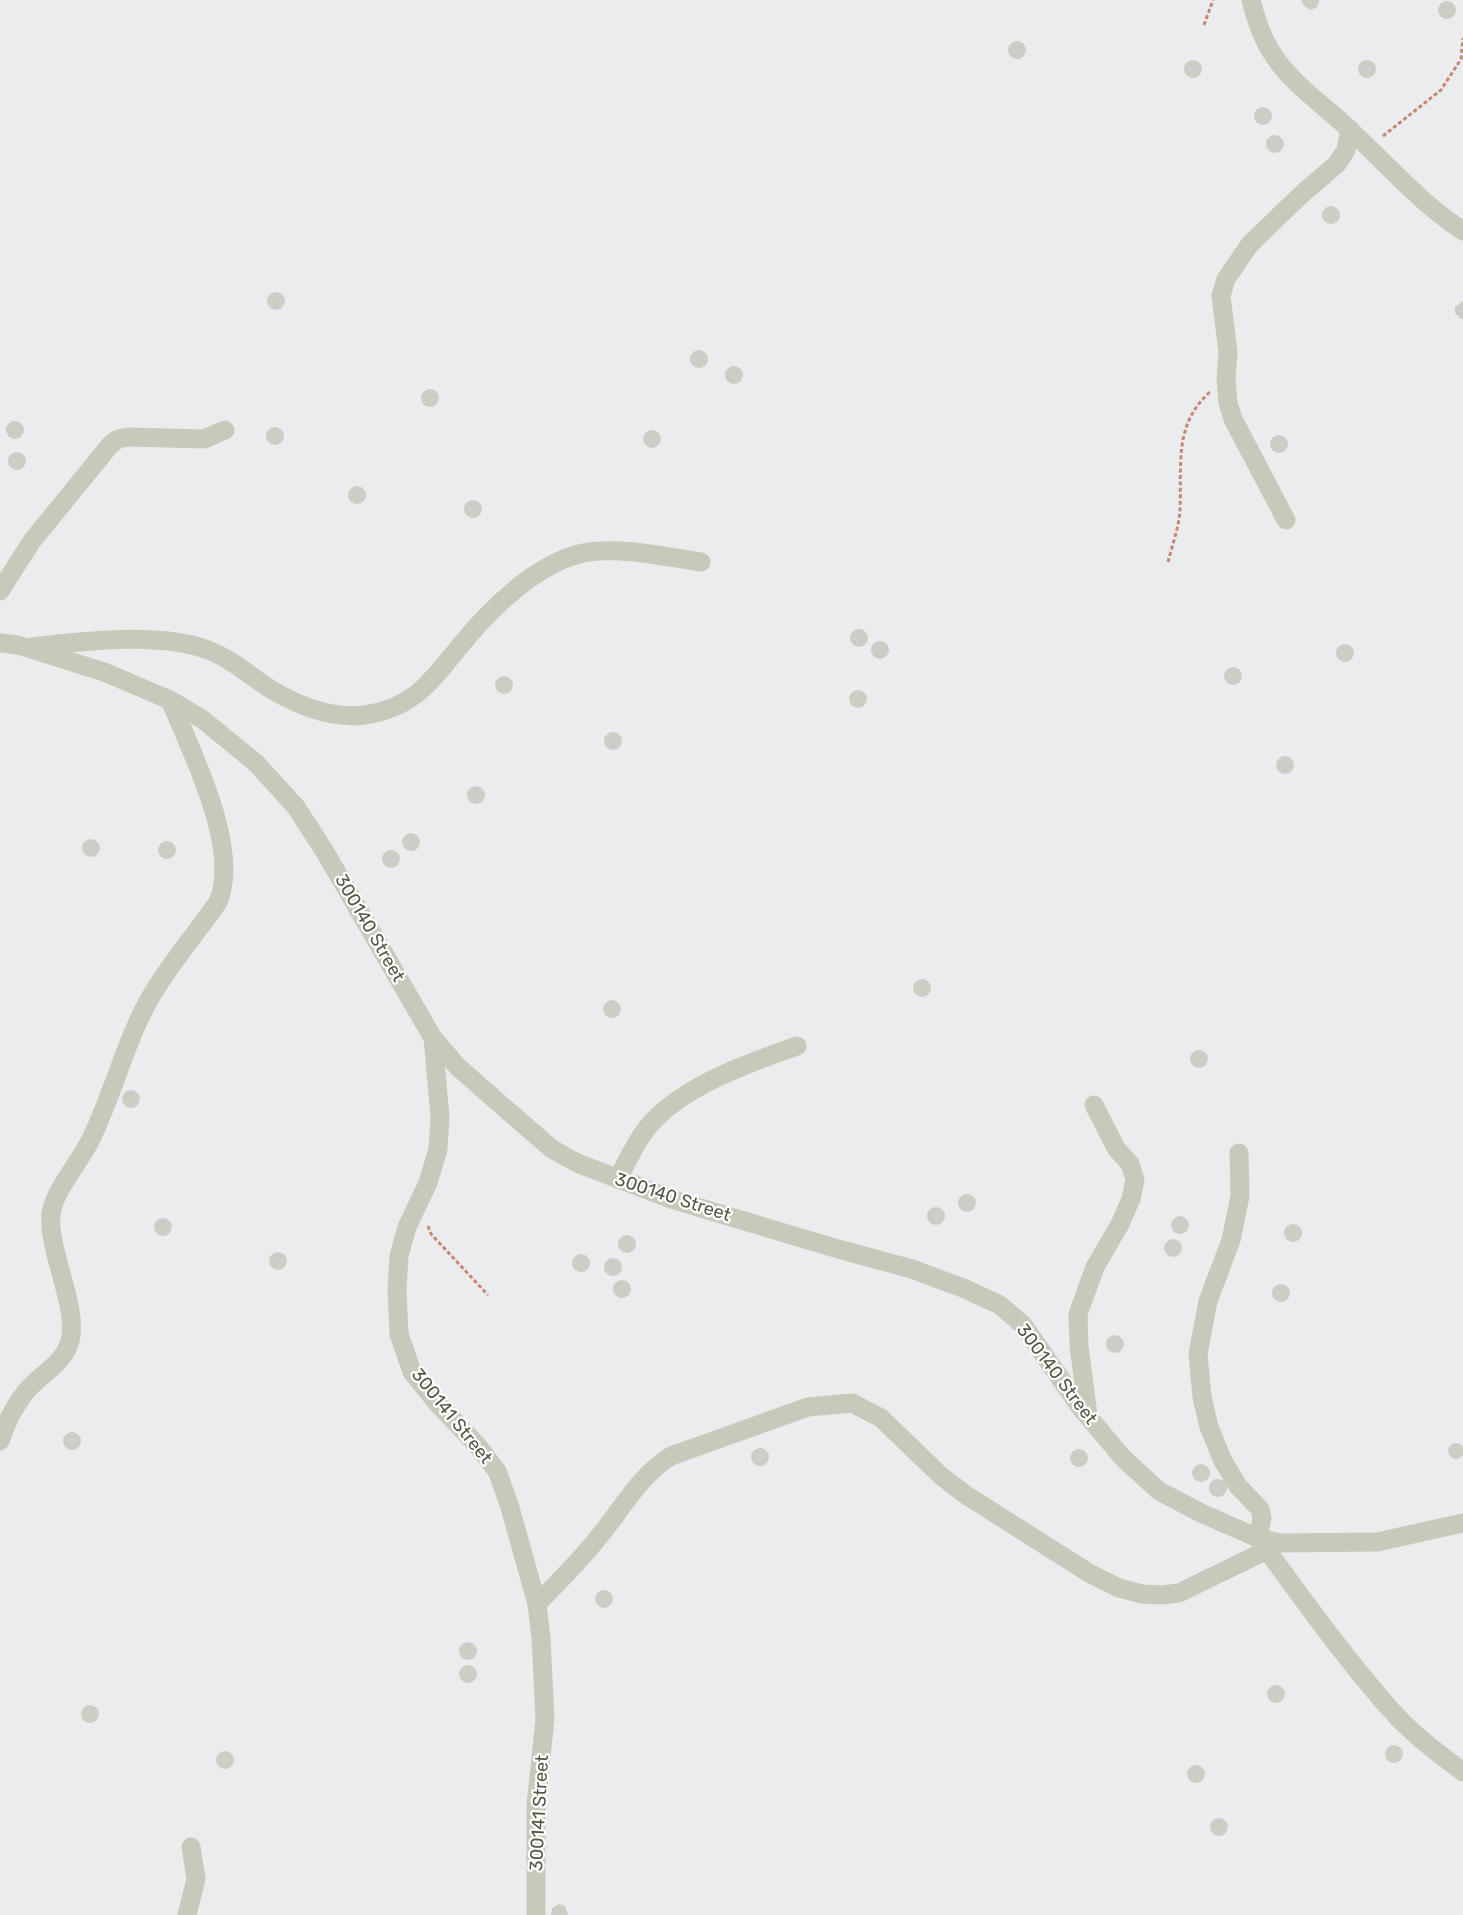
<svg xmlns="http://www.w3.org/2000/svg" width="1463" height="1915" viewBox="0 0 1463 1915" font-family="Rubik,sans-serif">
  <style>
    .building { fill: #cbcec5 }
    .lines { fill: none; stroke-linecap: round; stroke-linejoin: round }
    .path { stroke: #c78774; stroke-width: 3; stroke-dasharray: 4 2.5; stroke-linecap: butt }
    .minor { stroke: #c7caba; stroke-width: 19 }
    .labels { text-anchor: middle; stroke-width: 4.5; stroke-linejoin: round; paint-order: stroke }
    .street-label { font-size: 18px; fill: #545745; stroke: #fff }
  </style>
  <rect width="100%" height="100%" fill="#ebecee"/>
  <!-- building -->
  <g class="building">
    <path d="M1301,0h18v2l-2,5 -6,3 -7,-4z"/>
    <circle cx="1447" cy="10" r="9"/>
    <circle cx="1017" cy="50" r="9"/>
    <circle cx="1193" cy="69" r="9"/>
    <circle cx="1367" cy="69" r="9"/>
    <circle cx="1263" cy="116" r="9"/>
    <circle cx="1275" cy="144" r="9"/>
    <circle cx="1331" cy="215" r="9"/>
    <circle cx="276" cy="301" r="9"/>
    <path d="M1463,301v18h-2l-6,-6v-6z"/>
    <circle cx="699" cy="359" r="9"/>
    <circle cx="734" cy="375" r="9"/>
    <circle cx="430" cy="398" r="9"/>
    <circle cx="15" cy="430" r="9"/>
    <circle cx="275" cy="436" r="9"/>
    <circle cx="652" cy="439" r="9"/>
    <circle cx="1279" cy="444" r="9"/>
    <circle cx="17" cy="461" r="9"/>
    <circle cx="357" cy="495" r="9"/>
    <circle cx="473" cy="509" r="9"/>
    <circle cx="859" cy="638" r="9"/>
    <circle cx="880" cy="650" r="9"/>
    <circle cx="1345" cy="653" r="9"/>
    <circle cx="1233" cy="676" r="9"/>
    <circle cx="504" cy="685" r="9"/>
    <circle cx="858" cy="699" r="9"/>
    <circle cx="613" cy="741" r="9"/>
    <circle cx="1285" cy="765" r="9"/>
    <circle cx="476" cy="795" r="9"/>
    <circle cx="411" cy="842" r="9"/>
    <circle cx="91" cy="848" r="9"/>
    <circle cx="167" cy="850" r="9"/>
    <circle cx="391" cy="859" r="9"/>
    <circle cx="922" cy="988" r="9"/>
    <circle cx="612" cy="1009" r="9"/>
    <circle cx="1199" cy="1059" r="9"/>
    <circle cx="131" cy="1099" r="9"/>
    <circle cx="967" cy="1203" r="9"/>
    <circle cx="936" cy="1216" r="9"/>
    <circle cx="1180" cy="1225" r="9"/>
    <circle cx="163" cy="1227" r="9"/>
    <circle cx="1293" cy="1233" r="9"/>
    <circle cx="627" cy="1244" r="9"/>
    <circle cx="1173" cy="1248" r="9"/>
    <circle cx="278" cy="1261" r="9"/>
    <circle cx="581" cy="1263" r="9"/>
    <circle cx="613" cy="1267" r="9"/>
    <circle cx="622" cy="1289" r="9"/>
    <circle cx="1281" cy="1293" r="9"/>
    <circle cx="1115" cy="1344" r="9"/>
    <circle cx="72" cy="1441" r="9"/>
    <circle cx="1456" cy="1451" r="8"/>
    <circle cx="760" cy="1457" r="9"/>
    <circle cx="1079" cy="1458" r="9"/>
    <circle cx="1201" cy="1473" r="9"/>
    <circle cx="1218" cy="1488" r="9"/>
    <circle cx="604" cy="1599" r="9"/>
    <circle cx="468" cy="1651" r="9"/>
    <circle cx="468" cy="1674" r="9"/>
    <circle cx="1276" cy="1694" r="9"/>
    <circle cx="90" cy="1714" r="9"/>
    <circle cx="1394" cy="1754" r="9"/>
    <circle cx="225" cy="1760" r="9"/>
    <circle cx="1196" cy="1774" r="9"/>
    <circle cx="1219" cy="1827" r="9"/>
    <path d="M559,1904l6,2 3,9h-17l1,-7z"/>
  </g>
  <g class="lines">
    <!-- path -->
    <g class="path">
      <path d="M1204,25l9,-25"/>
      <path d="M1383,136l58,-46 20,-31 2,-21"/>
      <path d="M1168,562c4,-16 11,-35 12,-52 2,-44 -7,-85 30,-118"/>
      <path d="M428,1226l3,8 57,61"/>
    </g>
    <!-- minor -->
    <g class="minor">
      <path d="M1251,0c5,20 11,39 23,56 19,29 51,50 76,74 37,34 70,73 113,101"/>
      <path d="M1286,520l-53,-101 -5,-16 -2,-25 2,-26 -7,-56 5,-17 24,-35 53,-51 34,-29 9,-14 4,-21"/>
      <path d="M0,591l32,-50 79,-97 7,-5 11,-2 75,2 21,-9"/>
      <path d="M0,643l18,2 86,27 66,28 32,19 54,44 40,44 29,45 108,186 25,29 50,44 44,38 25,14 97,37 164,49 74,20 51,19 37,17 23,20 58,83 42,50 36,33 42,22 57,25 21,5 98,-1 86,-19"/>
      <path d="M32,647c50,-6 129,-15 176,3 24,9 43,27 64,40 27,16 61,29 93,25 49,-7 66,-34 95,-69 30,-37 80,-87 129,-94 36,-5 76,5 112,10"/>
      <path d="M433,1038l7,79 -2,32 -10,34 -21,44 -8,29 -2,34 2,44 13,38 26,32 39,41 20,26 12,33 28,100 4,34 4,81 -9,86v110"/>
      <path d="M1239,1153l1,43 -9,44 -23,61 -10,53 4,43 7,30 14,34 15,25 22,23 2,9 -4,20c43,58 85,118 133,172 21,24 47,43 72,62"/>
      <path d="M618,1179c11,-21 21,-45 39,-62 37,-35 92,-54 140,-71"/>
      <path d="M1088,1415l-9,-69 -1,-32 17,-47 25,-43 11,-25 4,-19 -5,-16 -14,-16 -22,-43"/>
      <path d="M0,1441c7,-21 16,-39 31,-55 13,-13 32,-24 38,-42 12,-32 -22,-94 -18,-130 3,-23 28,-51 39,-73 21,-42 32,-88 53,-130 20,-39 50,-73 75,-109 23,-54 -27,-151 -48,-202"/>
      <path d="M537,1604c18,-19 38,-38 55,-59 27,-30 44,-67 79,-89l137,-49 44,-4 29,15 59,57 26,20 123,78 30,15 23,6 19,1 18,-2 88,-43"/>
      <path d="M187,1915l9,-36 -5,-32"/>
    </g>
  </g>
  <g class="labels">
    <!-- street labels -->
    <g class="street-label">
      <text transform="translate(370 928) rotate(60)" y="6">300140 Street</text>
      <text transform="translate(673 1197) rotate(18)" y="6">300140 Street</text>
      <text transform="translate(1057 1374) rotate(53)" y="6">300140 Street</text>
      <text transform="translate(452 1416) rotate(51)" y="6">300141 Street</text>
      <text transform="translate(539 1813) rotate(-87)" y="6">300141 Street</text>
    </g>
  </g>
</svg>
